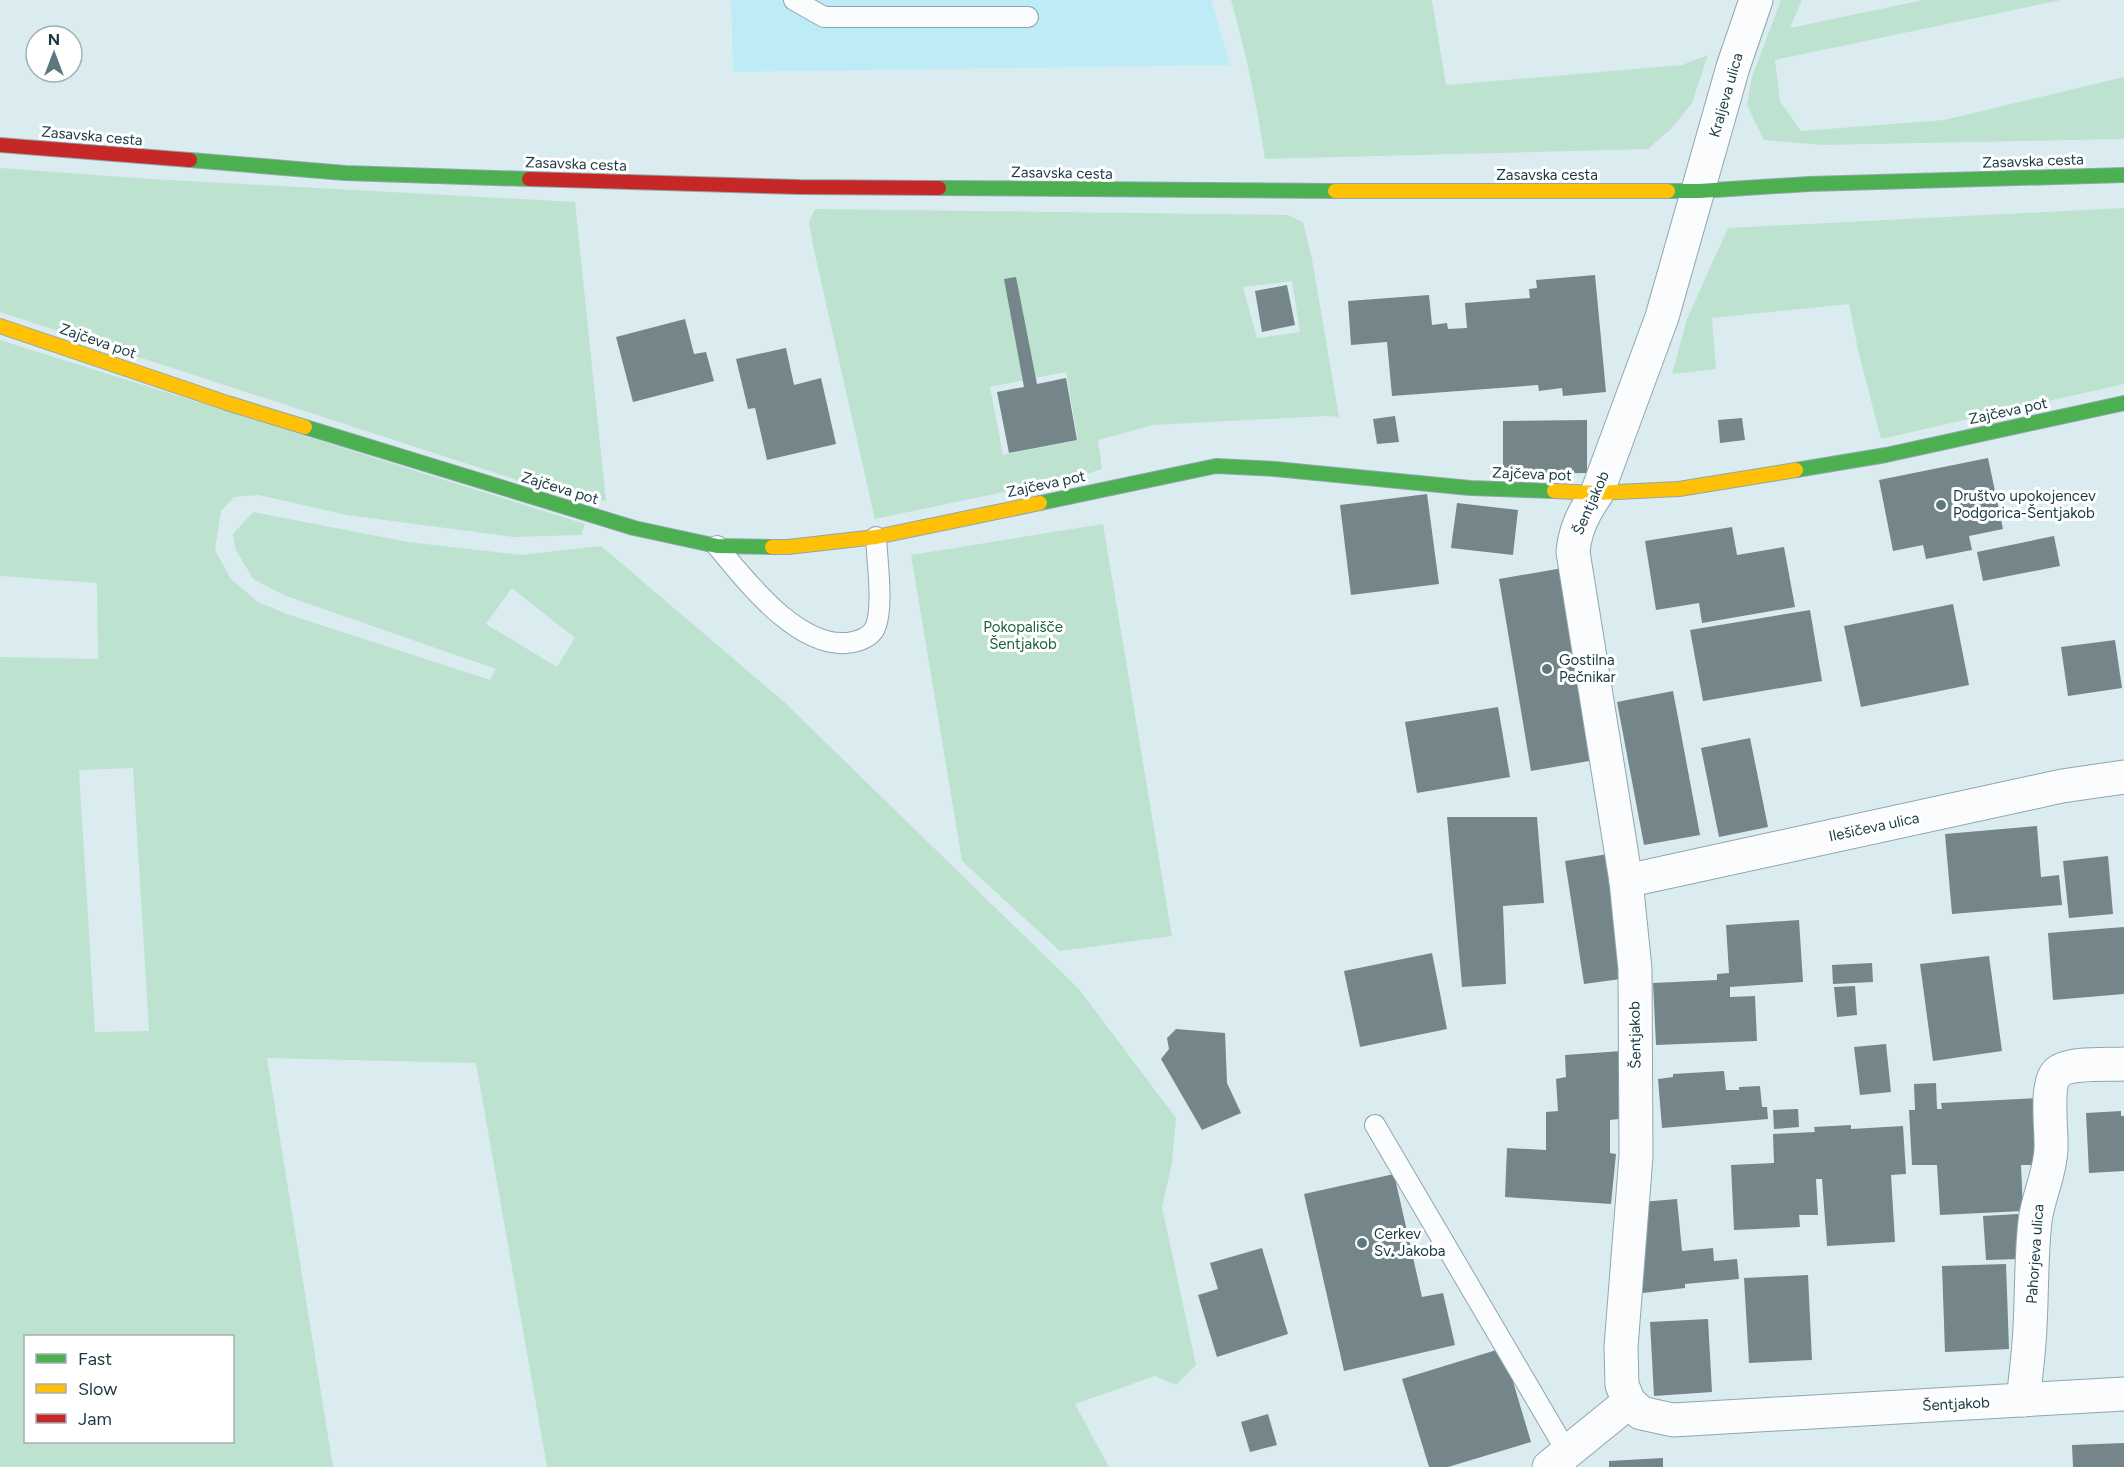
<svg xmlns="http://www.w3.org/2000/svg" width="2124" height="1467" viewBox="0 0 2124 1467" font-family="Figtree,sans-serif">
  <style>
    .built { fill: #bdecf7 }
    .green { fill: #bde2cf; fill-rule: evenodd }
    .building { fill: #748689 }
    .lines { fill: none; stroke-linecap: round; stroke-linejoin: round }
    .lane-casing { stroke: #8fa7ac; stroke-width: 22 }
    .street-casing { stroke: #8fa7ac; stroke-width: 35 }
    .fast-casing { stroke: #8fa7ac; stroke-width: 16 }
    .slow-casing { stroke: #8fa7ac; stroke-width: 16 }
    .jam-casing { stroke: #8fa7ac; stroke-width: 16 }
    .lane { stroke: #fafcfd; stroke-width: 20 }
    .street { stroke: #fafcfd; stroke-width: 33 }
    .fast { stroke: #4caf50; stroke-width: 14 }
    .slow { stroke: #ffc107; stroke-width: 14 }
    .jam { stroke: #c62828; stroke-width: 14 }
    .poi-dot { fill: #5c787e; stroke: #fff; stroke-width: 2 }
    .labels { text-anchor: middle; stroke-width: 6; stroke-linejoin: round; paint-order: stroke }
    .street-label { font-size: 15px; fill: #173a41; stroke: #fff }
    .poi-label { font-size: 15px; fill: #173a41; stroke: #fff; text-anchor: start }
    .park-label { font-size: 15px; fill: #1e623a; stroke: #fff }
  </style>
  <rect width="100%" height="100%" fill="#dbecf0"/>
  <!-- built -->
  <path class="built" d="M731,0h480l19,65 -497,7z"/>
  <!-- green -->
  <g class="green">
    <path d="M1231,0h201l14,85 236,-20 26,-10 -16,48 -20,25 -24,21 -383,10c-8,-54 -19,-106 -34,-159z"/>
    <path d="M1781,0h21l-12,28 133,-28h138l-286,60 5,41 21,30 143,-11 180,-43v62l-302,6 -58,-5 -17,-35 5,-28z"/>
    <path d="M0,168l151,11 424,23 31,299 -61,-12 -545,-177z"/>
    <path d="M2124,208v176l-243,55 -23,-89 -9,-46 -137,14 4,51 -44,5 15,-55 41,-91z"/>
    <path d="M815,209l473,6 15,7 9,37 27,158 -12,-1 -174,9 -55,15 4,29 -22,7 -205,43 -62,-273 -4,-24zM1292,281l8,51 -43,6 -14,-51zM1066,372l12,68 -75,15 -13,-68z"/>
    <path d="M0,340l585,184 -4,11 -68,2 -166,-22 -88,-20 -25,2 -13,14 -6,39 16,29 27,23 29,12 203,66 6,-11 -210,-73 -33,-17 -18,-31 -2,-14 20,-22 155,30 113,13 80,-9 182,155 296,288 97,129 -4,45 -10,44 34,158 -20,20 -21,-9 -80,28 34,63h-562l-71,-404 -209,-5 66,409h-333v-810l98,2 -1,-76 -97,-7zM512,588l63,50 -18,29 -71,-43zM133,768l16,263 -54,1 -16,-262zM26,1336h206v106h-206z"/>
    <path d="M1103,524l69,412 -112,15 -98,-90 -51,-306z"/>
  </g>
  <!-- building -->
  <g class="building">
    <path d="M1595,275l11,117 -43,4 -1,-8 -23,3 -1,-6 -146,11 -5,-54 -36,3 -3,-44 81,-6 3,30 15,-2 1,6 19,-1 -2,-25 65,-5 -1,-9 8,-1 -1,-8z"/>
    <path d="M1016,277l21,107 29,-6 11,62 -68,13 -12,-61 27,-5 -20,-108z"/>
    <path d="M1287,285l8,40 -33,7 -7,-41z"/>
    <path d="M685,319l9,35 12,-2 8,29 -81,21 -17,-65z"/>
    <path d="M786,348l8,37 27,-7 15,66 -69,16 -12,-52 -7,1 -12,-50z"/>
    <path d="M1395,416l4,26 -22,2 -4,-25z"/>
    <path d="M1742,418l3,22 -25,3 -2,-23z"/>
    <path d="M1587,420v53l-84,1v-53z"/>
    <path d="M1988,458l15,71 -34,7 3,14 -46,9 -3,-14 -30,6 -14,-71z"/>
    <path d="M1427,494l12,90 -88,11 -11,-90z"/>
    <path d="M1457,503l61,7 -5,45 -62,-7z"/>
    <path d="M1732,527l5,28 47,-8 11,60 -93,16 -3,-20 -43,7 -11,-69z"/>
    <path d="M2054,536l6,30 -77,15 -6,-29z"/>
    <path d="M1563,568l32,192 -64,11 -32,-192z"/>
    <path d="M1953,604l16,81 -108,22 -17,-81z"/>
    <path d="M1810,610l12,71 -119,20 -13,-71z"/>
    <path d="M2115,640l7,48 -54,8 -7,-49z"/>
    <path d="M1673,691l27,144 -56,10 -27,-143z"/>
    <path d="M1498,707l12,70 -93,16 -12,-71z"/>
    <path d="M1750,738l18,89 -49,10 -18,-89z"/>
    <path d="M1447,817h90l7,86 -41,3 3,78 -44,3z"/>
    <path d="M2037,826l4,51 18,-2 3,30 -110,9 -7,-80z"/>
    <path d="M1608,854l20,124 -44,6 -19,-123z"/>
    <path d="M2108,856l5,58 -44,4 -6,-57z"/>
    <path d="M1799,920l4,62 -73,5v10l25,-1 2,45 -101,4 -3,-62 64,-3v-6l12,-1 -3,-48z"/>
    <path d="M2124,927v67l-71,6 -5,-67z"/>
    <path d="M1432,953l15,76 -87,18 -16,-76z"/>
    <path d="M1989,956l13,95 -69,10 -13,-97z"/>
    <path d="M1872,963l1,19 -40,2 -1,-19z"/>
    <path d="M1855,986l2,29 -20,2 -3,-30z"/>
    <path d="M1176,1029l49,4 2,50 14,30 -39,17 -41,-71 8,-10 -2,-11z"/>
    <path d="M1886,1044l5,48 -31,3 -6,-48z"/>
    <path d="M1622,1051l5,67 -17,2v33l6,1 -5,50 -106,-7 2,-49 39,2v-38l12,-1 -2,-32 10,-2 -1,-22z"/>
    <path d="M1724,1071l2,19h13v-3l21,-1 2,21h5l1,12 -106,9 -4,-49 15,-2v-3z"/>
    <path d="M1936,1083l1,26h5l-1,-6 98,-5 4,67h-22l2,46 -83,4 -3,-50h-25l-3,-55h6l-1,-26z"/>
    <path d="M1798,1109l1,18 -25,2 -1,-19z"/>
    <path d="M2121,1111v5h3v55l-35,2 -3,-60z"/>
    <path d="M1851,1125v4l52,-3 3,48 -15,1 4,67 -68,4 -5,-67h-6l2,36h-19l1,12 -66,3 -3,-65 43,-2 -1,-29 42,-2 -1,-5z"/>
    <path d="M1394,1174l28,123 21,-4 12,52 -111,26 -40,-177z"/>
    <path d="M1677,1199l5,52 31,-3 1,13 23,-2 2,20 -54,5v4l-42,5 -7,-66 5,-25z"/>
    <path d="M2018,1214l2,45 -34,1 -3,-44z"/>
    <path d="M1262,1248l26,86 -71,23 -19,-62 20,-6 -8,-26z"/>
    <path d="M2006,1264l3,85 -64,3 -3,-86z"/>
    <path d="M1808,1275l4,85 -63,3 -5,-85z"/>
    <path d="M1708,1319l4,73 -58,4 -4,-74z"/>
    <path d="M1503,1348l28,94 -83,25h-19l-27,-88z"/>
    <path d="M1268,1414l9,31 -27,7 -9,-30z"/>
    <path d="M2124,1443v24h-51l-1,-22z"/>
    <path d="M1663,1458v9h-54v-6z"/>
  </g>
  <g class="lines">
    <defs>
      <g id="lane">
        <path d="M794,0l30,17h204"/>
        <path d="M717,546c29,35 84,107 136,96 9,-2 18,-6 22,-14 9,-20 2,-68 1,-91"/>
        <path d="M1375,1125l192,327"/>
      </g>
      <g id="street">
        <path d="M1756,0l-23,67 -71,250 -65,176c-13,19 -22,36 -24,59l53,329 9,88 1,187 -15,191 1,38 7,17 12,11 32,7 451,-26"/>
        <path d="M1626,881l436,-95 62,-9"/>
        <path d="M2023,1400c3,-25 6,-49 7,-73 2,-36 1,-71 5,-106 3,-24 15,-47 16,-72 1,-17 -6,-64 6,-76 11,-11 51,-8 67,-9"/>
        <path d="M1549,1467l80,-65"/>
      </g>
      <g id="fast">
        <path d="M190,160l155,13 184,6"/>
        <path d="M939,188l396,3"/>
        <path d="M1668,191h31l110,-7 315,-9"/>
        <path d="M305,427l329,101 83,18 55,1"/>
        <path d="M1796,470l90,-15 238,-52"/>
        <path d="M1040,503l176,-37 59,3 195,19 84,3"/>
      </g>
      <g id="slow">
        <path d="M1335,191h333"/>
        <path d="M0,326l227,77 78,24"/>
        <path d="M1554,491l43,2 82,-4 117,-19"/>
        <path d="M772,547h16l88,-10 164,-34"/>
      </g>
      <g id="jam">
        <path d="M0,145l190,15"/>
        <path d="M529,179l270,8 140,1"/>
      </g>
    </defs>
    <!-- lane casing -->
    <use href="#lane" class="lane-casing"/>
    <!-- street casing -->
    <use href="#street" class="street-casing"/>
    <!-- fast casing -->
    <use href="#fast" class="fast-casing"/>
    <!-- slow casing -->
    <use href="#slow" class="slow-casing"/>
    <!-- jam casing -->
    <use href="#jam" class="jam-casing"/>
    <!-- lane -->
    <use href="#lane" class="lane"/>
    <!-- street -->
    <use href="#street" class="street"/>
    <!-- fast -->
    <use href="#fast" class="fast"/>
    <!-- slow -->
    <use href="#slow" class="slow"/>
    <!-- jam -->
    <use href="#jam" class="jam"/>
  </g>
  <!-- markers -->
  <g class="poi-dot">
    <circle cx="1941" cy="505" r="6"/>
    <circle cx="1547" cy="669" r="6"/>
    <circle cx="1362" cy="1243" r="6"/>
  </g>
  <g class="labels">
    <!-- street labels -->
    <g class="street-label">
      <text transform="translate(1726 95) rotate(-74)" y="5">Kraljeva ulica</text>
      <text transform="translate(92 136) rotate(5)" y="5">Zasavska cesta</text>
      <text transform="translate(2033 161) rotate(-2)" y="5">Zasavska cesta</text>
      <text transform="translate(576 164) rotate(2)" y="5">Zasavska cesta</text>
      <text transform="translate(1062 173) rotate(1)" y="5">Zasavska cesta</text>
      <text x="1547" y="180">Zasavska cesta</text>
      <text transform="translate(98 341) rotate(19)" y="5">Zajčeva pot</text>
      <text transform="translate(2008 411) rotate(-12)" y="5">Zajčeva pot</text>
      <text transform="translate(1532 474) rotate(2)" y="5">Zajčeva pot</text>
      <text transform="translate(1046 484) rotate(-12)" y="5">Zajčeva pot</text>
      <text transform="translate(560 488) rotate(17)" y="5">Zajčeva pot</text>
      <text transform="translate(1591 503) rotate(-66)" y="5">Šentjakob</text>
      <text transform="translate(1874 827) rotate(-12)" y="5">Ilešičeva ulica</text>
      <text transform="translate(1635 1035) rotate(-91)" y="5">Šentjakob</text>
      <text transform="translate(2035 1254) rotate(-86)" y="5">Pahorjeva ulica</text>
      <text transform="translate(1956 1404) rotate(-3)" y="5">Šentjakob</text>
    </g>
    <!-- poi labels -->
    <g class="poi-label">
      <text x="1953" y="501">Društvo upokojencev<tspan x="1953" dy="17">Podgorica-Šentjakob</tspan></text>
      <text x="1559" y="665">Gostilna<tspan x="1559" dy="17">Pečnikar</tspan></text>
      <text x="1374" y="1239">Cerkev<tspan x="1374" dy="17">Sv. Jakoba</tspan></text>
    </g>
    <!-- park labels -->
    <g class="park-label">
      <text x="1023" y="632">Pokopališče<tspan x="1023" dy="17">Šentjakob</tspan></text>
    </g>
  </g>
  <!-- legend -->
  <rect x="24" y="1335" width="210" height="108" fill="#ffffff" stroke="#a2b0b3" stroke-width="1.5"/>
  <rect x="36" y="1354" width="30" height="9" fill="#4caf50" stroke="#a2b0b3" stroke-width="1.5"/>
  <text x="78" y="1365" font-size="18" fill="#173a41">Fast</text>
  <rect x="36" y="1384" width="30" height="9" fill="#ffc107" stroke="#a2b0b3" stroke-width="1.5"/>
  <text x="78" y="1395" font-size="18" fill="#173a41">Slow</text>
  <rect x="36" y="1414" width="30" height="9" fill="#c62828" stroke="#a2b0b3" stroke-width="1.5"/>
  <text x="78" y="1425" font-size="18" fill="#173a41">Jam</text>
  <!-- north arrow -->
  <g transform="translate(54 54)"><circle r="28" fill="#ffffff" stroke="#a2b0b3" stroke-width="1.5"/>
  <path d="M0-4.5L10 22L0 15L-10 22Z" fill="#5c787e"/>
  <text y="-9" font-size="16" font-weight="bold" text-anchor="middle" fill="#173a41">N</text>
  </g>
</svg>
